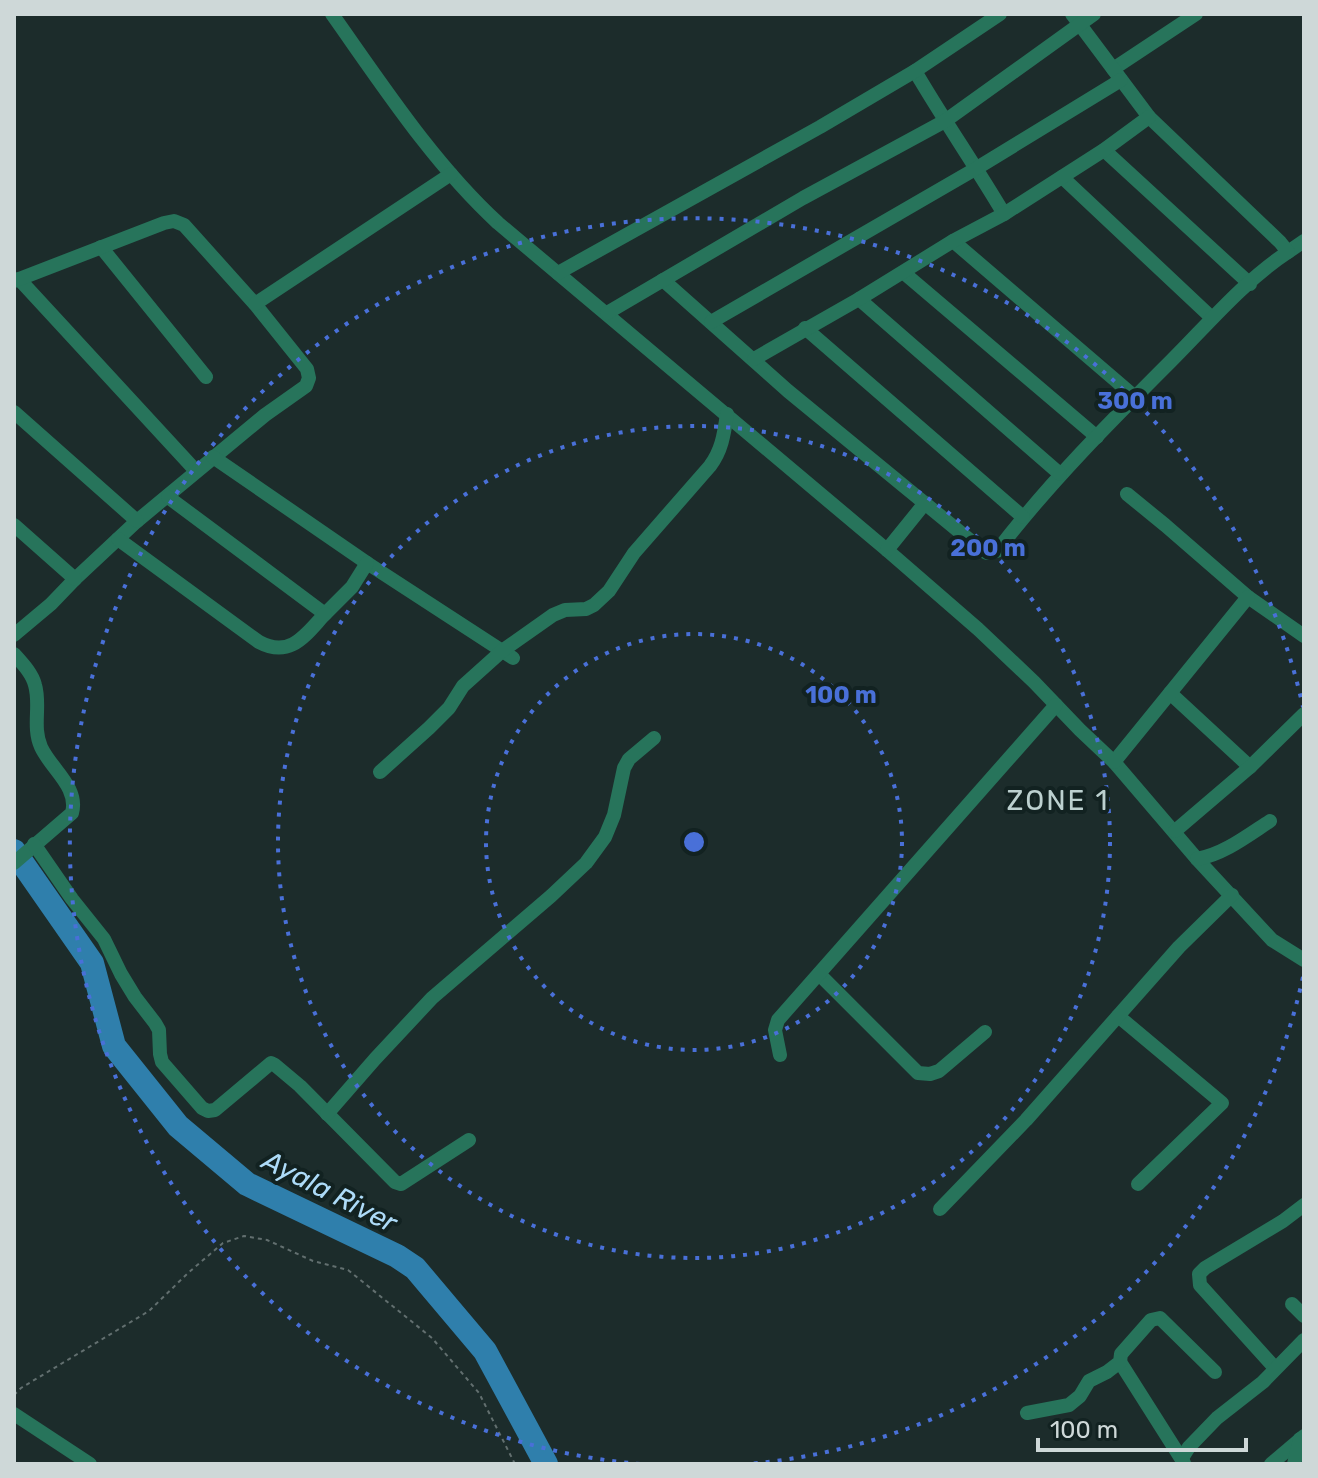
<svg xmlns="http://www.w3.org/2000/svg" width="1318" height="1478" viewBox="0 0 1318 1478" font-family="Rubik,sans-serif">
  <style>
    .lines { fill: none; stroke-linecap: round; stroke-linejoin: round }
    .river { stroke: #2f7fac; stroke-width: 24 }
    .path { stroke: #626f6f; stroke-width: 2; stroke-dasharray: 4 4; stroke-linecap: butt }
    .minor { stroke: #27745b; stroke-width: 14 }
    .ring { fill: none; stroke: #4970d8; stroke-width: 4; stroke-dasharray: 4 8 }
    .labels { text-anchor: middle; stroke-width: 8; stroke-linejoin: round; paint-order: stroke }
    .neighbourhood-label { font-size: 28px; letter-spacing: 2px; fill: #bcd0cf; stroke: #122221 }
    .water-label { font-size: 28px; font-style: italic; fill: #addbf8; stroke: #122221 }
    .centre { fill: #4970d8; stroke: #122221; stroke-width: 4 }
    .ring-label { font-size: 24px; text-anchor: middle; font-weight: bold; fill: #4970d8; stroke: #122221; stroke-width: 8; stroke-linejoin: round; paint-order: stroke }
  </style>
  <rect width="100%" height="100%" fill="#1c2c2b"/>
  <g class="lines">
    <!-- river -->
    <path class="river" d="M14,851l78,112 22,83 64,80 69,58 150,72 18,12 70,83 61,113"/>
    <!-- path -->
    <path class="path" d="M14,1395l7,-7 128,-77 39,-38 35,-30 21,-7 23,4 46,21 35,9 84,68 47,55 36,71"/>
    <!-- minor -->
    <g class="minor">
      <path d="M332,14c51,72 101,149 166,209l389,327 91,79 56,53 46,48 34,32 83,97 75,81 32,20"/>
      <path d="M1113,69l83,-55"/>
      <path d="M915,71c28,48 60,94 89,143"/>
      <path d="M1104,150l146,134"/>
      <path d="M1062,177l150,141"/>
      <path d="M953,241l182,156"/>
      <path d="M101,247l105,130"/>
      <path d="M1288,252l16,-11"/>
      <path d="M558,273l262,-146 95,-56 85,-57"/>
      <path d="M904,273l193,164"/>
      <path d="M19,279l177,192"/>
      <path d="M663,280l125,111 195,160 4,2 10,-2c52,-68 113,-129 174,-190 37,-37 73,-80 117,-109l-8,-10 -131,-125 -77,-103"/>
      <path d="M14,281l150,-58 10,-2 10,4 71,79 52,65 2,9 -3,8 -41,29 -128,106 -62,58 -24,25 -37,31"/>
      <path d="M859,299l201,175"/>
      <path d="M255,304l196,-130"/>
      <path d="M607,313l196,-115 142,-77 149,-107"/>
      <path d="M711,322l266,-154 144,-88"/>
      <path d="M805,328l218,189"/>
      <path d="M754,359l105,-60 94,-58 51,-27 100,-64 45,-33"/>
      <path d="M14,412l123,109"/>
      <path d="M213,457l154,106 146,95"/>
      <path d="M1127,494l38,31 83,72 56,39"/>
      <path d="M168,497l157,117 27,-27 15,-24"/>
      <path d="M14,525l61,54"/>
      <path d="M118,539l141,103c32,17 47,-8 66,-28"/>
      <path d="M887,550l38,-47"/>
      <path d="M14,654c8,9 18,19 21,31 6,20 -3,42 6,62 10,22 38,40 31,66l-58,50"/>
      <path d="M1170,693l80,74"/>
      <path d="M1114,762l134,-165"/>
      <path d="M380,772l49,-44 20,-20 14,-22 39,-35 51,-36 12,-5 21,-1 8,-4 15,-14 25,-38 76,-87c12,-16 14,-32 17,-52"/>
      <path d="M1175,831l75,-64 54,-53"/>
      <path d="M34,844l38,55 32,40 17,35 14,23 20,26 4,7 1,24 2,8 40,46 6,3 7,-1 56,-47 4,2 25,21 95,96 6,2 68,-44"/>
      <path d="M1197,859c27,-5 50,-23 73,-38"/>
      <path d="M819,974l99,99 12,1 9,-3 46,-39"/>
      <path d="M1118,1016l104,87 -84,81"/>
      <path d="M780,1055l-5,-25 3,-10 278,-315"/>
      <path d="M327,1114l48,-55 57,-61 119,-102 35,-33 19,-26 9,-22 10,-47 5,-9 25,-21"/>
      <path d="M940,1209l86,-89 153,-173 53,-52"/>
      <path d="M1292,1304l12,12"/>
      <path d="M1120,1362l64,101"/>
      <path d="M1275,1368l-75,-83 -1,-11 6,-6 78,-47 21,-16"/>
      <path d="M1027,1413l42,-8 11,-9 9,-15 18,-9 13,-10 1,-8 30,-34 9,-2 55,54"/>
      <path d="M14,1414l76,50"/>
      <path d="M1182,1458l7,-11 28,-29 46,-36 41,-42"/>
      <path d="M1271,1464l33,-28"/>
      <path d="M1294,1464l6,-25"/>
    </g>
  </g>
  <!-- distance rings -->
  <g class="ring">
    <circle cx="694" cy="842" r="208"/>
    <circle cx="694" cy="842" r="416"/>
    <path d="M1303 977A624 624 0 0 1 748 1464M640 1464A624 624 0 1 1 1303 707"/>
  </g>
  <g class="labels">
    <!-- neighbourhood labels -->
    <g class="neighbourhood-label">
      <text x="1058" y="810">ZONE 1</text>
    </g>
    <!-- water labels -->
    <g class="water-label">
      <text transform="translate(330 1191) rotate(27)" y="10">Ayala River</text>
    </g>
  </g>
  <circle cx="694" cy="842" r="12" class="centre"/>
  <g class="ring-label">
    <text x="1135" y="409">300 m</text>
    <text x="988" y="556">200 m</text>
    <text x="841" y="703">100 m</text>
  </g>
  <!-- border -->
  <rect width="1318" height="1478" fill="none" stroke="#ced8d8" stroke-width="32"/>
  <!-- scale -->
  <path d="M1038 1438v12h208v-12" fill="none" stroke="#ced8d8" stroke-width="4"/>
  <text x="1050" y="1438" font-size="24" fill="#ced8d8" stroke="#122221" stroke-width="6" paint-order="stroke">100 m</text>
</svg>
